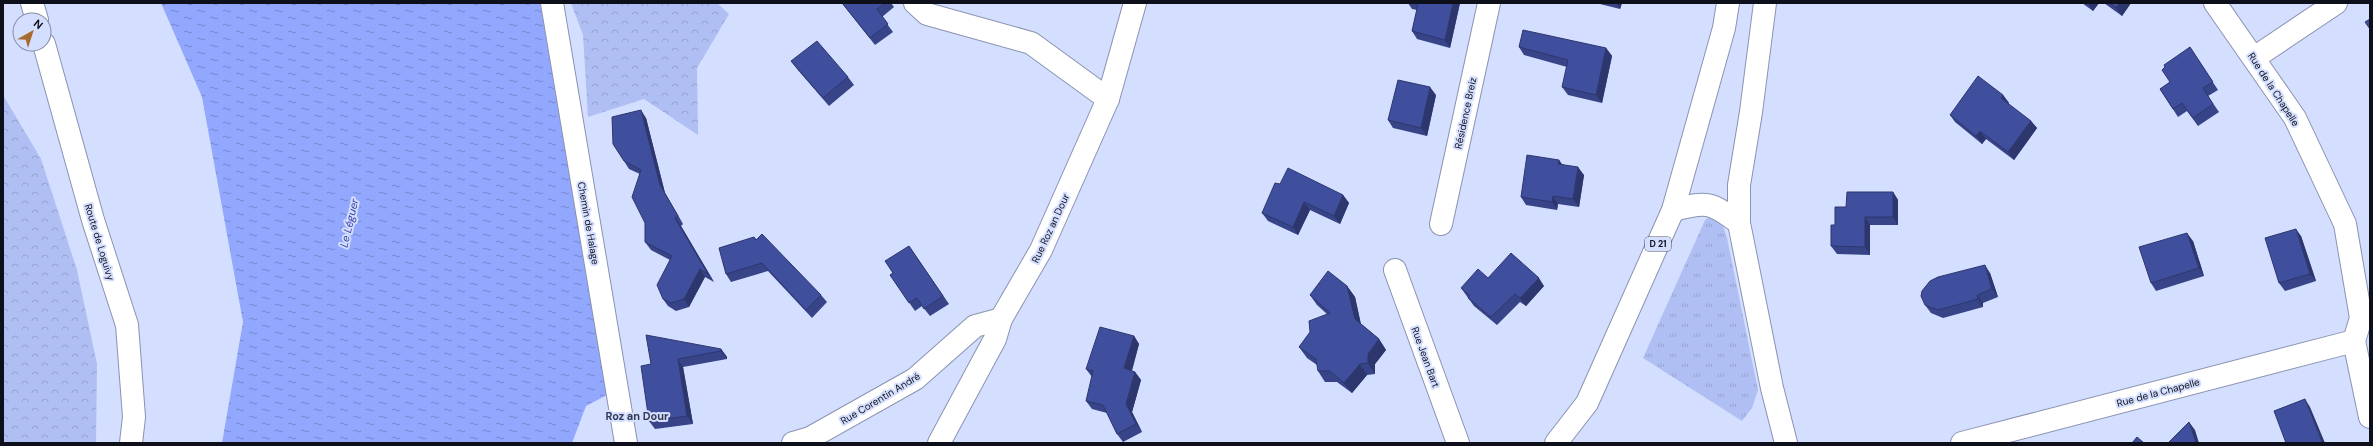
<svg xmlns="http://www.w3.org/2000/svg" width="2373" height="446" viewBox="0 0 2373 446" font-family="'DM Sans',sans-serif">
  <style>
    .grass { fill: url(#grass-tufts) }
    .forest { fill: url(#forest-crowns) }
    .water { fill: url(#water-ripples) }
    .lines { fill: none; stroke-linecap: round; stroke-linejoin: round }
    .minor-casing { stroke: #8a93b1; stroke-width: 24 }
    .primary-casing { stroke: #8a93b1; stroke-width: 24 }
    .minor { stroke: #fff; stroke-width: 22 }
    .primary { stroke: #fff; stroke-width: 22 }
    .wall { fill: #374487 }
    .shaded-wall { fill: #2d376e }
    .building { fill: #404f9d; stroke: #2d376e }
    .labels { text-anchor: middle; stroke-width: 4; stroke-linejoin: round; paint-order: stroke }
    .shield { fill: #d4defe; stroke: #494e5f; stroke-width: 1 }
    .shield-label { font-size: 9px; font-weight: bold; fill: #0d101b }
    .street-label { font-size: 10px; fill: #0d101b; stroke: #d4defe }
    .water-label { font-size: 11px; font-style: italic; fill: #333ea0; stroke: #d4defe }
    .neighbourhood-label { font-size: 11px; font-weight: bold; fill: #323952; stroke: #d4defe }
  </style>
  <defs>
    <pattern id="grass-tufts" width="24" height="20" patternUnits="userSpaceOnUse"><rect width="24" height="20" fill="#b0bff3"/><path d="M3 7l-1-3M5 7V3M7 7l1-3M15 17l-1-3M17 17v-4M19 17l1-3" fill="none" stroke="#96a3d0"/></pattern>
    <pattern id="forest-crowns" width="20" height="18" patternUnits="userSpaceOnUse"><rect width="20" height="18" fill="#b0bff3"/><path d="M2 6a3 3 0 1 1 6 0M12 15a3 3 0 1 1 6 0" fill="none" stroke="#96a3d0"/></pattern>
    <pattern id="water-ripples" width="26" height="14" patternUnits="userSpaceOnUse"><rect width="26" height="14" fill="#92a7fe"/><path d="M2 4q2-2 4 0t4 0M15 11q2-2 4 0t4 0" fill="none" stroke="#7687cd"/></pattern>
  </defs>
  <rect width="100%" height="100%" fill="#d4defe"/>
  <!-- grass -->
  <path class="grass" d="M1714,213l7,6 6,19 31,152 -6,18 -10,13 -99,-63 62,-138z"/>
  <!-- forest -->
  <g class="forest">
    <path d="M571,3h146l12,11 -32,54 1,67 -54,-36 -56,18 -5,-82z"/>
    <path d="M3,95l38,64 36,111 20,94 -1,79h-93z"/>
  </g>
  <!-- water -->
  <path class="water" d="M161,3h379l67,392 -21,11 -14,37h-350l21,-121 -41,-225z"/>
  <g class="lines">
    <defs>
      <g id="minor">
        <path d="M32,3l5,17"/>
        <path d="M552,3l74,440"/>
        <path d="M915,3l12,11 104,29 77,56"/>
        <path d="M44,44l49,176 34,105 7,92 -3,26"/>
        <path d="M2254,58l82,-55"/>
        <path d="M1673,210c35,-9 37,-8 66,13"/>
        <path d="M1441,224l48,-221"/>
        <path d="M1395,270l63,173"/>
        <path d="M2354,341l16,76"/>
        <path d="M793,443l17,-5 105,-59 60,-53 26,-7"/>
        <path d="M939,443l56,-104 6,-20 40,-69 67,-151 27,-96"/>
        <path d="M1962,443l392,-102 7,-23 -16,-94 -50,-106 -80,-115"/>
      </g>
      <g id="primary">
        <path d="M1765,3l-14,109 -12,73v38l33,165 14,55"/>
        <path d="M1556,443l31,-40 86,-193 51,-182 4,-25"/>
      </g>
    </defs>
    <!-- minor casing -->
    <use href="#minor" class="minor-casing"/>
    <!-- primary casing -->
    <use href="#primary" class="primary-casing"/>
    <!-- minor -->
    <use href="#minor" class="minor"/>
    <!-- primary -->
    <use href="#primary" class="primary"/>
  </g>
  <!-- wall -->
  <g class="wall">
    <path d="M842,3h49l3,4 -12,10 11,15 -18,13z"/>
    <path d="M1408,3h52l-10,45 -33,-9 -5,-8 5,-21 -5,-1z"/>
    <path d="M1596,3h26l-2,6z"/>
    <path d="M2082,3h17l-6,8z"/>
    <path d="M2104,3h27l-9,13z"/>
    <path d="M1519,47l87,1 6,8 -10,47 -34,-8 -6,-8 5,-20 -43,-12z"/>
    <path d="M2190,47l28,43 -10,6 11,16 -21,14 -11,-15 -9,6 -18,-28 10,-7z"/>
    <path d="M791,61l57,16 6,8 -25,21 -32,-37z"/>
    <path d="M1436,95l-9,41 -34,-8 -5,-8z"/>
    <path d="M2003,95l6,8 -1,1 23,17 6,7 -23,32 -28,-21 -4,5 -27,-22 -5,-7z"/>
    <path d="M646,118l19,75 18,31 -2,2 33,56 -9,-5 -16,30 -13,4 -8,-5 -5,-7 7,-39 -19,-10 -6,-8v-19l-5,-49 -11,-5 -5,-8z"/>
    <path d="M1559,160l3,4 22,11 -5,32 -21,-3 -1,6 -31,-5 -5,-8z"/>
    <path d="M1280,184l63,11 6,8 -9,21 -30,-14 -12,25 -30,-14 -6,-8z"/>
    <path d="M1893,192l5,8v25h-28v30l-33,-1 -6,-8 15,-39z"/>
    <path d="M2301,236l15,45 -31,10 -6,-8z"/>
    <path d="M754,237l2,2 65,56 6,7 -15,16 -44,-47 -37,11 -5,-8z"/>
    <path d="M2193,241l11,35 -48,15 -5,-8z"/>
    <path d="M909,246l40,58 -19,12 -8,-10 -7,5 -25,-36 3,-2z"/>
    <path d="M1990,273l8,24 -15,6v4l-40,11 -12,-5 -6,-8z"/>
    <path d="M1488,278l56,8 -18,20 -6,-4 -23,23 -23,-19 -13,-18z"/>
    <path d="M1347,286l8,11 6,27 18,15 7,11 -11,14v10l-8,1 -15,18 -15,-11h-12l-7,-11 -1,-6 -10,-7 -8,-11 28,-33 -10,-9 -7,-10z"/>
    <path d="M1134,336l5,8 -7,27 3,1 6,8 -9,32 10,20 -19,10 -6,-8 -10,-21 -15,-4 -6,-8 6,-24 -6,-8z"/>
    <path d="M721,349l6,8v2l-44,8 10,57 -38,5 -6,-8 2,-57z"/>
  </g>
  <!-- shaded-wall -->
  <g class="shaded-wall">
    <path d="M1453,3h7l-10,45 -5,-8z"/>
    <path d="M1616,3h6l-2,6z"/>
    <path d="M2088,3h11l-6,8z"/>
    <path d="M2120,3h11l-9,13 -6,-8z"/>
    <path d="M1606,48l6,8 -10,47 -6,-8z"/>
    <path d="M1430,87l6,8 -9,41 -6,-8z"/>
    <path d="M2003,95l6,8 -3,3 -5,-8z"/>
    <path d="M641,110l5,8 19,75 18,31 -5,-8 -18,-31z"/>
    <path d="M2031,121l6,7 -23,32 -6,-8z"/>
    <path d="M1980,131l6,8 -4,5 -6,-8z"/>
    <path d="M1559,160l5,8 -6,-4z"/>
    <path d="M1578,167l6,8 -5,32 -6,-8z"/>
    <path d="M1893,192l5,8v25l-5,-8z"/>
    <path d="M1343,195l6,8 -9,21 -6,-8z"/>
    <path d="M1553,196l5,8 -1,6 -5,-8z"/>
    <path d="M1304,202l6,8 -12,25 -5,-8z"/>
    <path d="M1865,217l5,8v30l-5,-8z"/>
    <path d="M675,218l6,8 33,56 -6,-8z"/>
    <path d="M2296,229l5,7 15,45 -6,-7z"/>
    <path d="M2187,233l6,8 11,35 -5,-8z"/>
    <path d="M1985,265l5,8 8,24 -6,-8z"/>
    <path d="M700,269l5,8 -16,30 -5,-8z"/>
    <path d="M1539,278l5,8 -18,20 -6,-8z"/>
    <path d="M1347,286l8,11 7,33 -7,-11z"/>
    <path d="M1977,295l6,8v4l-5,-8z"/>
    <path d="M1134,336l5,8 -9,32 -6,-8z"/>
    <path d="M1379,339l7,11 -11,14v10l-7,-11v-9z"/>
    <path d="M721,349l6,8v2l-6,-8z"/>
    <path d="M678,359l5,8 10,57 -6,-8z"/>
    <path d="M1360,364l7,11 -15,18 -8,-10z"/>
    <path d="M1135,372l6,8 -9,32 10,20 -6,-8 -10,-20z"/>
    <path d="M2305,399l5,8 15,36h-2l-1,-1z"/>
    <path d="M2189,422l6,8 4,13h-3z"/>
  </g>
  <!-- building -->
  <g class="building">
    <path d="M842,3h43l-8,6 11,15 -18,14z"/>
    <path d="M1414,3h39l-8,37 -33,-9 6,-27z"/>
    <path d="M2110,3h10l-4,5z"/>
    <path d="M2370,19v10l-5,-7z"/>
    <path d="M1523,30l83,18 -10,47 -34,-8 6,-27 -49,-13z"/>
    <path d="M817,41l31,36 -25,21 -32,-37z"/>
    <path d="M2190,47l23,35 -10,6 10,16 -20,14 -11,-15 -9,6 -13,-20 10,-7 -8,-12 3,-3 -1,-2z"/>
    <path d="M1978,76l25,19 -2,3 30,23 -23,31 -28,-21 -4,5 -26,-21z"/>
    <path d="M1398,80l32,7 -9,41 -33,-8z"/>
    <path d="M641,110l19,75 18,31 -3,2 33,56 -8,-5 -16,30 -13,4 -8,-4 -6,-14 15,-29 -27,-14v-19l-13,-26 9,-27 -17,-9 -11,-17 -1,-27z"/>
    <path d="M1527,155l32,5 -1,4 20,3 -5,32 -20,-3 -1,6 -31,-5z"/>
    <path d="M1288,168l55,27 -9,21 -30,-14 -11,25 -31,-14 13,-30 5,1z"/>
    <path d="M1847,192h46v25h-28v30l-34,-1v-21h4v-18h11z"/>
    <path d="M2296,229l14,45 -31,9 -14,-45z"/>
    <path d="M2187,233l12,35 -48,15 -12,-36z"/>
    <path d="M762,234l59,61 -15,15 -44,-47 -36,11 -7,-26 35,-11 2,3z"/>
    <path d="M909,246l34,50 -19,13 -7,-11 -8,5 -19,-28 3,-2 -8,-12z"/>
    <path d="M1511,253l28,25 -19,20 -5,-4 -24,23 -23,-19 2,-2 -9,-8 17,-19 10,9z"/>
    <path d="M1985,265l7,24 -15,6 1,4 -40,11 -13,-5 -4,-9 1,-5 8,-10 8,-4z"/>
    <path d="M1328,271l19,15 8,33 24,20 -11,15v9l-8,1 -16,19 -14,-12h-12l-2,-12 -17,-12 11,-15 -1,-11 21,-8 -20,-18z"/>
    <path d="M1100,327l34,9 -10,32 11,4 -9,32 10,20 -19,10 -14,-29 -17,-4 7,-30 -7,-2z"/>
    <path d="M646,335l75,14v2l-43,8 9,57 -38,5 -8,-55 10,-2z"/>
    <path d="M2305,399l17,43 -4,1h-32l-12,-32z"/>
    <path d="M2189,422l7,21h-28z"/>
    <path d="M2137,437l7,6h-12z"/>
  </g>
  <g class="labels">
    <!-- shield labels -->
    <rect class="shield" x="1645" y="237" width="26" height="14" rx="3"/>
    <g class="shield-label">
      <text x="1658" y="247">D 21</text>
    </g>
    <!-- street labels -->
    <g class="street-label">
      <text transform="translate(2274 89) rotate(57)" y="4">Rue de la Chapelle</text>
      <text transform="translate(1465 113) rotate(-78)" y="4">Résidence Breiz</text>
      <text transform="translate(589 223) rotate(80)" y="4">Chemin de Halage</text>
      <text transform="translate(1050 228) rotate(-65)" y="4">Rue Roz an Dour</text>
      <text transform="translate(100 242) rotate(73)" y="4">Route de Loguivy</text>
      <text transform="translate(1426 357) rotate(70)" y="4">Rue Jean Bart</text>
      <text transform="translate(2158 392) rotate(-15)" y="4">Rue de la Chapelle</text>
      <text transform="translate(880 398) rotate(-31)" y="4">Rue Corentin André</text>
    </g>
    <!-- water labels -->
    <g class="water-label">
      <text transform="translate(349 223) rotate(-77)" y="4">Le Léguer</text>
    </g>
    <!-- neighbourhood labels -->
    <g class="neighbourhood-label">
      <text x="637" y="420">Roz an Dour</text>
    </g>
  </g>
  <!-- border -->
  <rect width="2373" height="446" fill="none" stroke="#0d101b" stroke-width="8"/>
  <!-- north arrow -->
  <g transform="translate(32 32) rotate(39)"><circle r="19" fill="#d4defe" stroke="#848ca3"/>
  <path d="M0-3L7 15L0 10L-7 15Z" fill="#a76b2e"/>
  <text y="-6" font-size="11" font-weight="bold" text-anchor="middle" fill="#0d101b">N</text>
  </g>
</svg>
